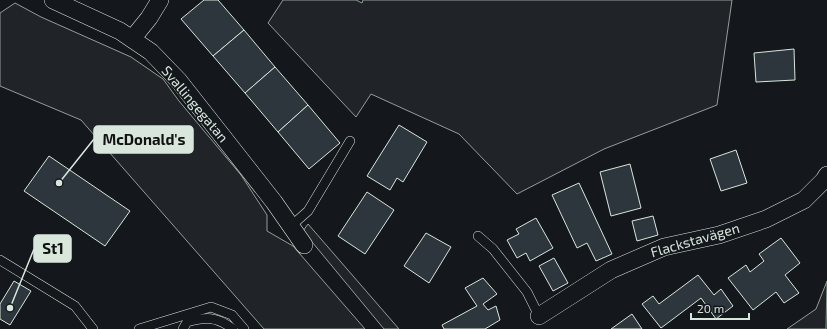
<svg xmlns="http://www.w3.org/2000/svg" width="827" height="329" viewBox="0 0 827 329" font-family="'Exo 2',sans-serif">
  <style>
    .green { fill: #202428; stroke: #939e99 }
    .building { fill: #2c363c; stroke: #d8e6dc }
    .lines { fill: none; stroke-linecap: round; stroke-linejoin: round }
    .lane-casing { stroke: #d8e6dc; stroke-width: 10 }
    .street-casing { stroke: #d8e6dc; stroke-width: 18 }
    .lane { stroke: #14181c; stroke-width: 9 }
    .street { stroke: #14181c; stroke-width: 17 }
    .labels { text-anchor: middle; stroke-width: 3; stroke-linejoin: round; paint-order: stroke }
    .street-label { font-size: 14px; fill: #d8e6dc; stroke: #14181c }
    .leader { fill: none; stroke: #d8e6dc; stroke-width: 1.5 }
    .callout-dot { fill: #d8e6dc; stroke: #14181c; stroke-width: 1.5 }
    .callout { fill: #d8e6dc; stroke: #d8e6dc; stroke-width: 1.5 }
    .callout-label { font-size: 15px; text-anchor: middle; font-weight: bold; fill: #111 }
  </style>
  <rect width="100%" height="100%" fill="#14181c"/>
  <!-- green -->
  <g class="green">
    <path d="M283,0h73l6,3 1,-3h369l-15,105 -113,44 -87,45 -58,-60 -88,-40 -15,23 -88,-94z"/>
    <path d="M15,3l26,14 90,40 32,22 16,22 62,74 26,40v16l26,15 72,83h-101l-183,-209 -81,-34v-73z"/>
    <path d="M308,224l91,105h-15l-81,-98z"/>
    <path d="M827,281l-1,48h-39l29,-20z"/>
  </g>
  <!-- building -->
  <g class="building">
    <path d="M204,0h14l26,30 -31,26 -32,-37z"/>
    <path d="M244,30l31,37 -30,26 -32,-37z"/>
    <path d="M794,49l1,31 -39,2 -2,-29z"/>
    <path d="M275,67l33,38 -30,27 -33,-39z"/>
    <path d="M308,105l32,38 -31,26 -31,-37z"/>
    <path d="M399,125l28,17 -24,40 -6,-4 -7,12 -23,-14z"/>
    <path d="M736,150l11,33 -26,8 -11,-32z"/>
    <path d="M49,156l81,55 -25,35 -81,-55z"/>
    <path d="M630,164l11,44 -30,8 -11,-44z"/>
    <path d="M579,183l33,71 -16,7 -9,-18 -10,5 -25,-53z"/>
    <path d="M367,192l27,18 -29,44 -27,-18z"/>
    <path d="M653,216l5,19 -21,6 -5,-20z"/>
    <path d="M536,218l17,30 -23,13 -4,-8 -9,5 -10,-18 12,-6 -3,-5z"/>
    <path d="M426,233l25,14 -22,36 -25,-17z"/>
    <path d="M781,238l19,25 -15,12 14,18 -15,10 -8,-11 -23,18 -25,-32 18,-13 4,7 14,-11 -5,-7z"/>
    <path d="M554,258l14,25 -15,8 -14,-25z"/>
    <path d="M698,275l16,20 7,-6 12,17 -17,13 -15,-21 -40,30 -19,-24 11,-8 6,8z"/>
    <path d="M483,278l14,16 -14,10 5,6 8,-4 4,14 -15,9h-41l-2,-4 35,-19 -12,-18z"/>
    <path d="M14,281l17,10 -21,34 -10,-6v-15z"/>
    <path d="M632,314l10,15h-31z"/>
  </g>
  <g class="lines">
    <defs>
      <g id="lane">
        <path d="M291,226l17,-15 42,-70"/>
        <path d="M478,236l15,13 34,43 12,24"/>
        <path d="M0,260l75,46 18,23"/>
        <path d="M139,329l72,-22 21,8 12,14"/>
        <path d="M183,329l4,-7c19,-5 29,-6 46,7"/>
      </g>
      <g id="street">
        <path d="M53,0l67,31 31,21 28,29 95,121 30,43"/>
        <path d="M132,39l17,-21 11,-18"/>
        <path d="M539,316l72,-46 53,-23 55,-12 47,-16 38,-19 20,-20 3,-5"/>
      </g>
    </defs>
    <!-- lane casing -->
    <use href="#lane" class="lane-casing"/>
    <!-- street casing -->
    <use href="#street" class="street-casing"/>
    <!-- lane -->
    <use href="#lane" class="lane"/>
    <!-- street -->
    <use href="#street" class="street"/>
  </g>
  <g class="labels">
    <!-- street labels -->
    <g class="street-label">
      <text transform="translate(195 104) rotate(50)" y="5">Svallingegatan</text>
      <text transform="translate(695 240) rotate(-16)" y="5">Flackstavägen</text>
    </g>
  </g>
  <!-- callouts -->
  <path class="leader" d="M59 183L94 139M10 308L34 249"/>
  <g class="callout-dot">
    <circle cx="59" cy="183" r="4"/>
    <circle cx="10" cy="308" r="4"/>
  </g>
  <g class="callout">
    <rect x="94" y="126" width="99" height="27" rx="4"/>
    <rect x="34" y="235" width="37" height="27" rx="4"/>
  </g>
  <g class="callout-label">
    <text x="144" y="145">McDonald's</text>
    <text x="53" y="254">St1</text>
  </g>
  <!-- scale -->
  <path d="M691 313v6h58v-6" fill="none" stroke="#d8e6dc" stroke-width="2"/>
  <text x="697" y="313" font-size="12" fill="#d8e6dc" stroke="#14181c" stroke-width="3" paint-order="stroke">20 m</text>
</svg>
